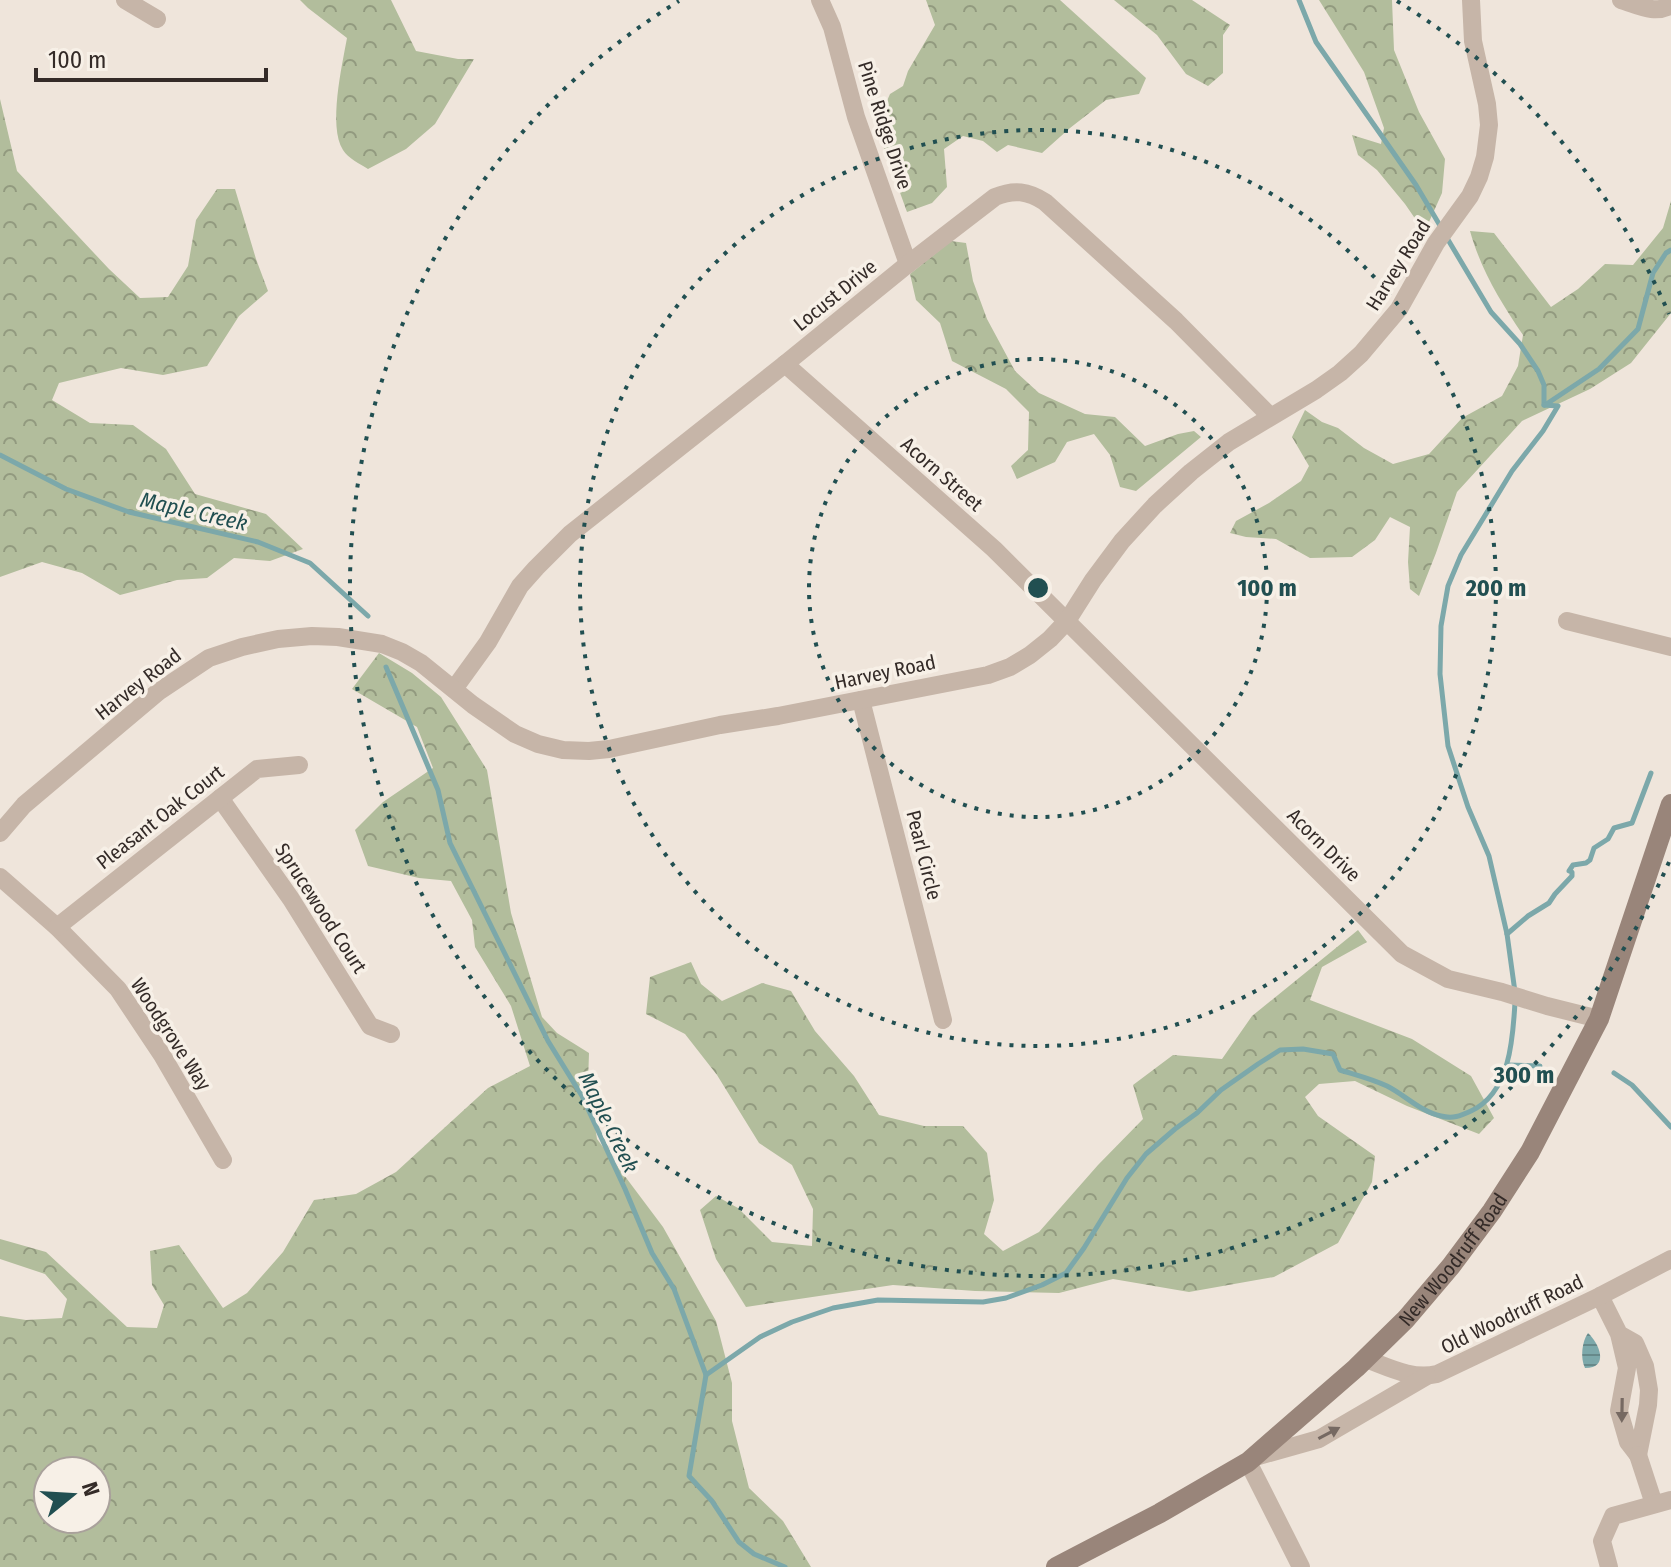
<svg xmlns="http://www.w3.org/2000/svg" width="1671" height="1567" viewBox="0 0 1671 1567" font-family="'Fira Sans Condensed',sans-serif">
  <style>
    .forest { fill: url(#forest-crowns); fill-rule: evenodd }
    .water { fill: url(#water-rules) }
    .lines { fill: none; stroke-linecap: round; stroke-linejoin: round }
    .stream { stroke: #7ca8aa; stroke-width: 5 }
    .street { stroke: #c6b5a8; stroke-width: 18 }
    .secondary { stroke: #99857a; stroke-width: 20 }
    .oneway { fill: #766962 }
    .ring { fill: none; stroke: #214f51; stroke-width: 4; stroke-dasharray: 4 8 }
    .labels { text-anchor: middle; stroke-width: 7; stroke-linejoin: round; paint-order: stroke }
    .street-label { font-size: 20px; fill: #342b28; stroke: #f7f0e7 }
    .water-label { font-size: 22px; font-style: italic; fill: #214f51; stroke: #f7f0e7 }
    .centre { fill: #214f51; stroke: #f7f0e7; stroke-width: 4 }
    .ring-label { font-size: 24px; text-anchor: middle; font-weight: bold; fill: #214f51; stroke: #f7f0e7; stroke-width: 7; stroke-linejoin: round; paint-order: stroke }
  </style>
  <defs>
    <pattern id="forest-crowns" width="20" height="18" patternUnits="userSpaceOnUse" patternTransform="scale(2)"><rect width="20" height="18" fill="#b2bd9c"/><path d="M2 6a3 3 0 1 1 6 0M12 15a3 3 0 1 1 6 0" fill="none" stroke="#929a7f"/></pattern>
    <pattern id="water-rules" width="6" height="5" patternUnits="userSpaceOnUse" patternTransform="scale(2)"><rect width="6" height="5" fill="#7ca8aa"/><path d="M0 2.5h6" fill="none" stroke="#66898a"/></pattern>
  </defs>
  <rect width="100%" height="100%" fill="#efe5db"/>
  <!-- forest -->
  <g class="forest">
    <path d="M300,0h91l25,51 42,8h16l-39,65 -29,25 -38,20c-8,-5 -20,-11 -25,-19 -15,-24 -1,-84 4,-112l-39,-30z"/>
    <path d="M926,0h134l86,78 -7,16 -33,6 -36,28 -28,25 -34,-8 -11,7 -14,-11 -20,-5 -19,13 3,38 -15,16 -25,9 -31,-86 14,-32 13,-8 5,-15 27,-46z"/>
    <path d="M1114,0h78l38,25 -7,10v38l-15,13 -22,-12 -29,-39z"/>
    <path d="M1319,0h73l2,50 25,62 26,47 -3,34 -13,29 -6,8 -18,-26 -28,-34 -19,-15 -6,-20 29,9 3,-16 -20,-56z"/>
    <path d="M0,99l17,72 92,98 31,29 28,-1 20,-31 8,-46 21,-31h18l21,70 12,32 -29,25 -32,50 -44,9 -42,-7 -62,15 -7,17 38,23 43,2 33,24 29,45 71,20 37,35 -33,12 -36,-3 -27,20 -30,2 -57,15 -38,-22 -40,-11 -42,15z"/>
    <path d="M1671,201v112l-40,50 -41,26 -68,32 -65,71 -21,61 -17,43 -9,-7 -2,-27 2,-35 -20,-10 -15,23 -23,17 -42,1 -34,-19 -30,-2 -16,-4 6,-12 33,-18 32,-22 8,-15 -17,-29 13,-27 17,12 16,6 26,20 29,16 36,-10 33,-36 40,-22 16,-30 5,-31c-23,-34 -42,-65 -53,-104l24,2 57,74 27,-18 27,-25 28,1 30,-37z"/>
    <path d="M951,241l15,2 7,38 14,38 28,52 24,22 46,21 30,3 30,29 33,-12 16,-3 7,6 -65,54 -16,-4 -10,-32 -16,-21 -27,8 -12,20 -38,17 -6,-13 17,-16 1,-38 -23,-23 -54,-28 -12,-38 -24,-23 -6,-26z"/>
    <path d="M379,653l33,20 29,24 46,73 24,143 31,104 15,16 32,20 -1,30 9,56 66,88 53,94 16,62v38l17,67 34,33 28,46h-811v-251l26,4 36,-2 5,-19 -22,-25 -45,-15v-20l46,13 81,75 30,1 7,-23 -12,-20 -2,-34 29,-6 44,63 24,-15 36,-41 31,-52 42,-6 40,-22 92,-84 42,-22 -19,-60 -36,-59 -3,-27 -21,-39 -32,-3 -51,-12 -13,-36 28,-28 50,-34 -16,-41 -65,-38zM48,1471h48v48h-48z"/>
    <path d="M1358,930l9,12 -45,25 -12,33 102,39 59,37 23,42 -15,16 -72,-28 -52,-25 -36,3 -14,13 13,19 57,40 -3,26 -34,61 -64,34 -85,15 -76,-13 -54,14 -84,-2 -82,-6 -147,22 -30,-48 -16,-49 16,-14 22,12 34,34 40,4 1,-37 -21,-44 -33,-22 -42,-68 -32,-41 -39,-20 4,-37 41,-15 10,22 21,17 40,-18 29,8 24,40 39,45 25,39 45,11h39l24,27 7,47 -10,34 19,17 36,-19 59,-67 45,-46 -10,-34 40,-30 49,4 30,-43z"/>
  </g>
  <!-- water -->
  <path class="water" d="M1588,1333c11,10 22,35 -3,35 -5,-10 -3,-27 3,-35z"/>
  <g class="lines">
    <!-- stream -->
    <g class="stream">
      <path d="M1299,0l17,42 100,143 26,44"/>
      <path d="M1447,238l44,74 29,32 18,27 6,14v20"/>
      <path d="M1545,405l54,-36 39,-40 15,-56 13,-20 5,-3"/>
      <path d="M0,455l66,34 63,23 129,30 52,21 58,53"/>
      <path d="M386,667l52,123 12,53 98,198 34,55 43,93 27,64 22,36 32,86 -17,101 23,25 27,41 15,12 31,13"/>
      <path d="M1507,934l21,-18 21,-13 6,-9 17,-18v-4l-3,-1 4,-6 13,-2 4,-3 4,-12 14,-9 6,-11 18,-5 19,-50"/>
      <path d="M1515,992l-8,-58 -18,-78 -21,-49 -20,-61 -8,-72 1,-48 7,-40 13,-31 51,-84 31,-40 15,-25 -14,-1"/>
      <path d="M1507,1065l33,1"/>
      <path d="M1614,1073l18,12 39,42"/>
      <path d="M706,1375l54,-38 32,-15 41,-14 45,-8 105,2 23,-4 36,-13 24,-12 18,-25 43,-70 19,-24 29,-25 22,-16 24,-23 37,-26 22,-14 23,-1 30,5 7,16c16,5 32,9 47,16 18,9 34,26 54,30 12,3 19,0 30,-5 39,-18 42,-72 44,-109"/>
    </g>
    <!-- street -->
    <g class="street">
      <path d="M125,0l32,19"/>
      <path d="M820,0l12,27 24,90 52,147"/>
      <path d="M1621,0c17,5 34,15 50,5"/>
      <path d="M785,364l209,185 408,405 46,25 54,13 45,14 52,13"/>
      <path d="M1567,621l104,26"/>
      <path d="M454,689l34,-47 32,-56 16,-18 34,-34 215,-170 123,-100 87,-67c19,-8 33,-6 50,5l131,119 94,95"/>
      <path d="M861,700l82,320"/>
      <path d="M220,798l71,101 79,127 21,8"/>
      <path d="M0,833l24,-28 134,-113 51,-34 33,-11 36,-8 34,-3 26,1 44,7 20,8 19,11 52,42 42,29 23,10 25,6 26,1 20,-2 111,-24 58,-9 210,-41 22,-8 20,-12 20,-16 17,-18 26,-41 29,-39 33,-36 36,-33 38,-30 87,-52 24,-17 21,-19 38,-45 37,-66 34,-47 9,-19 6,-20 4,-32 -2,-21 -14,-63 -2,-41"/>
      <path d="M0,877l57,50 61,62 44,66 61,105"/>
      <path d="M57,927l200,-158 42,-4"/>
      <path d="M1600,1296l19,38 8,34 -8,43 9,31 10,13 10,-50 1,-15 -4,-24 -10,-23 -16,-9"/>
      <path d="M1366,1359c22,8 46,21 71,15l163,-78 71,-37"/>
      <path d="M1638,1455l16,49"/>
      <path d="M1255,1457l64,-18 108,-63"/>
      <path d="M1248,1462l53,105"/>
      <path d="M1609,1567l-7,-26 11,-25 58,-16"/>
    </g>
    <!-- secondary -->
    <path class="secondary" id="s1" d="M1056,1567l104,-54 88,-51 108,-94 50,-49 45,-53 41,-55 38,-59 69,-133 72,-215"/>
  </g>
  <!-- one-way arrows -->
  <defs><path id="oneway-solid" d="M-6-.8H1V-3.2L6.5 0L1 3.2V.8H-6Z" transform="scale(2)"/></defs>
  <g class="oneway">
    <use href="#oneway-solid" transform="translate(1622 1410) rotate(91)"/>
    <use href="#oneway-solid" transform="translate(1329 1433) rotate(-28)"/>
  </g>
  <!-- distance rings -->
  <g class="ring">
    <circle cx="1038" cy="588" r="229"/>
    <circle cx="1038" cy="588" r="458"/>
    <path d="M1669 862A688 688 0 1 1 679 1M1397 1A688 688 0 0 1 1669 314"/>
  </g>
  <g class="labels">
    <!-- street labels -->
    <g class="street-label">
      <text transform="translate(885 125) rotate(72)" y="7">Pine Ridge Drive</text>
      <text transform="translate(1398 265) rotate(-58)" y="7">Harvey Road</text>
      <text transform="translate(835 295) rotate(-39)" y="7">Locust Drive</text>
      <text transform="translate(942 474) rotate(41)" y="7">Acorn Street</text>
      <text transform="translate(885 672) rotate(-12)" y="7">Harvey Road</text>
      <text transform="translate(138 684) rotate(-38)" y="7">Harvey Road</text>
      <text transform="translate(160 817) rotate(-38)" y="7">Pleasant Oak Court</text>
      <text transform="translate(1324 845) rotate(45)" y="7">Acorn Drive</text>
      <text transform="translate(924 855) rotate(76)" y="7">Pearl Circle</text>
      <text transform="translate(321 908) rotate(57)" y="7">Sprucewood Court</text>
      <text transform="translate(171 1034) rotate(57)" y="7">Woodgrove Way</text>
      <text dy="7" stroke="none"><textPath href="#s1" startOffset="508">New Woodruff Road</textPath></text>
      <text transform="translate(1512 1314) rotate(-26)" y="7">Old Woodruff Road</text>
    </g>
    <!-- water labels -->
    <g class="water-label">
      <text transform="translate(194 511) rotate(13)" y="8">Maple Creek</text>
      <text transform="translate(609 1122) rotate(64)" y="8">Maple Creek</text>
    </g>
  </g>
  <circle cx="1038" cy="588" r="12" class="centre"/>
  <g class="ring-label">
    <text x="1267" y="596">100 m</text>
    <text x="1496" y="596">200 m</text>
    <text x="1524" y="1083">300 m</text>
  </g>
  <!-- north arrow -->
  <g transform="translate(72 1495) rotate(72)"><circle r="38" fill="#f7f0e7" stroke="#a9a19b" stroke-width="2"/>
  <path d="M0-6L14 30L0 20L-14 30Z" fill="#214f51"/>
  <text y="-12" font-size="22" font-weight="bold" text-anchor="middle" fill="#342b28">N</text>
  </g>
  <!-- scale -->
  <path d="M36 68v12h230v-12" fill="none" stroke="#342b28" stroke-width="4"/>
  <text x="48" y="68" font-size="24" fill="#342b28" stroke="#f7f0e7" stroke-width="6" paint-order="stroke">100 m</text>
</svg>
